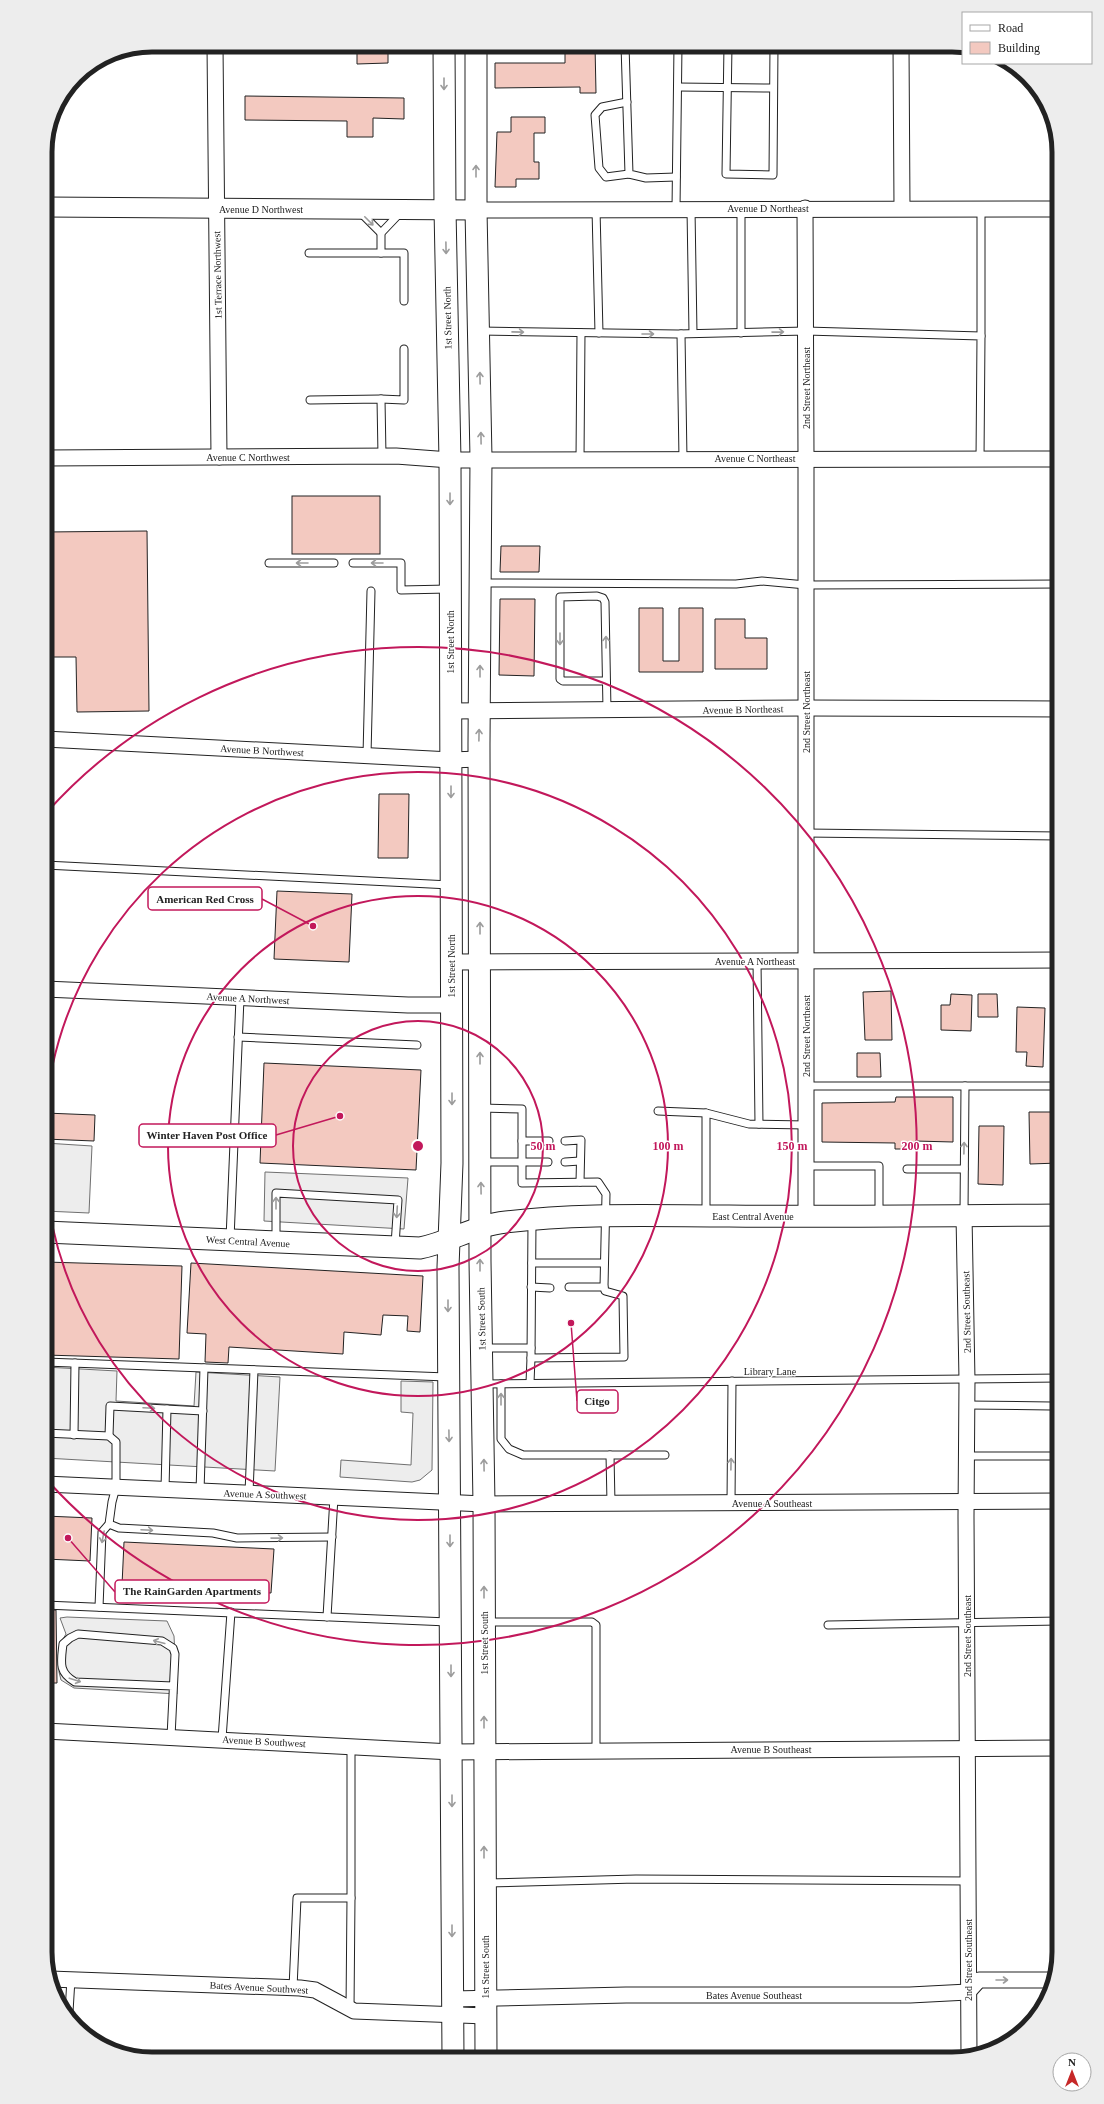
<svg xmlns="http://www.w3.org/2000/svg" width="1104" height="2104" viewBox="0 0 1104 2104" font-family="Georgia,serif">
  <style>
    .parking { fill: #ededed; stroke: #6f6f6f }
    .building { fill: #f3c9c0; stroke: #222 }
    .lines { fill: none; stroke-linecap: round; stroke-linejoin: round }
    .service-casing { stroke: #222; stroke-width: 9 }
    .minor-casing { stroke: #222; stroke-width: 17 }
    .tertiary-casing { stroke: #222; stroke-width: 21 }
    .secondary-casing { stroke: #222; stroke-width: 23 }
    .service { stroke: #fff; stroke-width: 7 }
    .minor { stroke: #fff; stroke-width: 15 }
    .tertiary { stroke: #fff; stroke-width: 19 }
    .secondary { stroke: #fff; stroke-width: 21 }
    .oneway { stroke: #9c9c9c }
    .ring { fill: none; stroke: #c2185b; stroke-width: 2 }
    .labels { text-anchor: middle; stroke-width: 3; stroke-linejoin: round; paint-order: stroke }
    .street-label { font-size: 10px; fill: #222; stroke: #fff }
    .rim { fill: none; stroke: #222; stroke-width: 5 }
    .centre { fill: #c2185b; stroke: #fff; stroke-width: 2 }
    .ring-label { font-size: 12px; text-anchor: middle; font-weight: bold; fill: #c2185b; stroke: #fff; stroke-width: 3; stroke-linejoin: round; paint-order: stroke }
    .leader { fill: none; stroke: #c2185b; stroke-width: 1.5 }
    .callout-dot { fill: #c2185b; stroke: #fff; stroke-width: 1.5 }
    .callout { fill: #fff; stroke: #c2185b; stroke-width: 1.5 }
    .callout-label { font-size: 11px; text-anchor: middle; font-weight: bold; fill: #222 }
  </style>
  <rect width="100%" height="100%" fill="#fff"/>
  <!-- parking -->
  <g class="parking">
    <path d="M45,1143l47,3 -3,67 -44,-2z"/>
    <path d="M265,1172l143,6 -4,51 -140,-8z"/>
    <path d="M45,1367l72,4 -1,30 78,5 2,-34 84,5 -5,94 -230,-13z"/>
    <path d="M401,1381l32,1 -1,88 -12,10 -8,2 -72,-5 1,-17 70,5 2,-52 -12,-1z"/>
    <path d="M67,1617l100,4 7,15 3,58 -103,-6 -13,-8 -2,-8 1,-28 6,-10 -6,-16z"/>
  </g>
  <!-- building -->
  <g class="building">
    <path d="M357,45h31v18l-31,1z"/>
    <path d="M565,45h30l1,48h-16v-6l-85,1v-25h70z"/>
    <path d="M245,96l159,2v21l-31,-1v19h-26v-16l-102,-1z"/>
    <path d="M511,117h34v16h-11v29h5v17h-23v8h-21l2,-55h14z"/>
    <rect x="292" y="496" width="88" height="58"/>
    <path d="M147,531l2,180 -72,1 -1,-55h-31v-125z"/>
    <path d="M501,546h39l-1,26h-39z"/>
    <path d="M500,599h35l-1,77 -35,-1z"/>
    <path d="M639,608h24v53h16v-53h24v64h-64z"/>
    <path d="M715,619h30v19h22v31h-52z"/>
    <path d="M379,794h30l-1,64h-30z"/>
    <path d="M277,891l75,3 -3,68 -75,-3z"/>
    <path d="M891,991l1,49h-27l-2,-48z"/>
    <path d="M951,994l21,1 -1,36 -30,-1v-25h9z"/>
    <path d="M978,994h19l1,23h-20z"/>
    <path d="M1052,994h7v27l-8,-1z"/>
    <path d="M1017,1007l28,1 -2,59 -17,-1 1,-14h-11z"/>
    <path d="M1052,1049h7v26h-8z"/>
    <path d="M857,1053h23l1,24h-24z"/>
    <path d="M264,1063l157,7 -5,100 -156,-7z"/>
    <path d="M896,1097h57v45l-38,-1v8h-20v-6l-73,-1v-39l73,-1z"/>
    <path d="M1029,1112h30v51l-29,1z"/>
    <path d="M45,1113l50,2 -1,26 -49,-2z"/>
    <path d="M979,1126h25l-1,59 -25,-1z"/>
    <path d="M45,1262l137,4 -3,93 -134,-4z"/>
    <path d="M191,1263l232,13 -3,56 -13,-1 1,-15 -25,-1 -2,20 -37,-3 -1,22 -114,-7 -1,16 -23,-1 1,-28 -19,-1z"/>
    <path d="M1055,1389h4v85h-3z"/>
    <path d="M45,1516l47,2 -2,43 -45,-2z"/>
    <path d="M124,1542l150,7 -3,44 -149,-8z"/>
    <path d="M45,1610h11l1,73h-12z"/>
  </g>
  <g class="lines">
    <defs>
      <g id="service">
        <path d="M625,45l4,129 17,4 30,-1"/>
        <path d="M728,45l-2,129 47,1 1,-130"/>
        <path d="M678,87l95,1"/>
        <path d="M627,102l-25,5 -7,8 4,53 7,9 23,-3"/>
        <path d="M596,209l3,124"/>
        <path d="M676,209l2,-164"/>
        <path d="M691,209l2,124"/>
        <path d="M741,209v124"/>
        <path d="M981,209v127"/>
        <path d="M360,212l21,21"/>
        <path d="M309,253h95v48"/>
        <path d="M381,253v-20l19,-20"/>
        <path d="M480,331l198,3 128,-3 175,5 -1,123"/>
        <path d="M681,334l2,125"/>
        <path d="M381,399l23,1v-51"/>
        <path d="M310,400l71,-1 1,57"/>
        <path d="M580,459l1,-126"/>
        <path d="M269,563h65"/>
        <path d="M353,563h48v27l47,-1"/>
        <path d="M482,583l254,1 26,-3 44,4 253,-1"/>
        <path d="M606,681h-43l-3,-2v-82l37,-1 6,2 2,4 2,108"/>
        <path d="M367,755l4,-164"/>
        <path d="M806,833l253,3"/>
        <path d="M45,865l405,20"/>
        <path d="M757,961l2,163"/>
        <path d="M238,1037l179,8"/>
        <path d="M806,1086h253"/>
        <path d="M481,1108l41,1v74l76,-1 8,12 -2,93 1,4 18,5 1,61 -93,1 1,-136"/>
        <path d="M658,1111l48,2"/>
        <path d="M522,1141h27"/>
        <path d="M565,1141l16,-1 -1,42"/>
        <path d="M482,1162h66"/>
        <path d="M565,1162l15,-1"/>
        <path d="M806,1166h73v48"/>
        <path d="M907,1169h57"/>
        <path d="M964,1213l1,-127"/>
        <path d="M706,1214v-101l43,11 57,1"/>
        <path d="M230,1239l10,-241"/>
        <path d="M276,1240v-47l122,7 -3,45"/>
        <path d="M532,1263h72"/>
        <path d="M531,1287l19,1"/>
        <path d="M569,1287h35"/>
        <path d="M483,1348h48"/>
        <path d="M45,1362l402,15"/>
        <path d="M530,1383l1,-25"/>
        <path d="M483,1384l576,-6"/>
        <path d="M501,1384v55l8,10 14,6h87"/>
        <path d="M967,1405l84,1"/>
        <path d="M45,1433l64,3 7,6v45l-4,15 -3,22 -7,8 -3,75"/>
        <path d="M74,1435l1,-72"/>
        <path d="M109,1436l1,-30 93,5"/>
        <path d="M966,1456h84"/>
        <path d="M165,1489l2,-80"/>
        <path d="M200,1491l4,-123"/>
        <path d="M249,1493l5,-123"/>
        <path d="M1056,1501v104"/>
        <path d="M611,1503l-1,-48h55"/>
        <path d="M731,1503l1,-122"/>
        <path d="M109,1524l10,4 94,5 24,5 95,-1"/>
        <path d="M45,1605l403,17"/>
        <path d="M327,1617l7,-120"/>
        <path d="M486,1622h106l4,3v126"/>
        <path d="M828,1625l231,-4"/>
        <path d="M171,1737l4,-83 -2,-6 -11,-7 -84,-7 -8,4 -7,6c-2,18 -5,28 12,38l98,4"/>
        <path d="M222,1739l9,-127"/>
        <path d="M45,1788l1,-15"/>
        <path d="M487,1883l149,-4 332,2"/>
        <path d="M293,1988l4,-90h54v-152"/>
        <path d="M350,2009l1,-111"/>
        <path d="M69,2012l2,-33"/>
      </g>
      <g id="minor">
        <path d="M215,45l4,412"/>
        <path d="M901,45l1,163"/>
        <path d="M805,208l1,250v757"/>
        <path d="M476,210l583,-1"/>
        <path d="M45,458l351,-2 54,4 609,-1"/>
        <path d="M451,711l355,-3 253,1"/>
        <path d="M45,739l406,21 28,-1"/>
        <path d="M452,962l607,-2"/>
        <path d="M45,989l363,16h44"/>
        <path d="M964,1215l3,165 -1,136 3,540"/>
        <path d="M45,1484l439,20 575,-3"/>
        <path d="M45,1731l407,21 607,-4"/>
        <path d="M50,1979l250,9 15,2 39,21 132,5"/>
        <path d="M452,1999l174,-4h284l58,-3 11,-12h72"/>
      </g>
      <path id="tertiary" d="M45,207l431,3"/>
      <g id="secondary">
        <path d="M444,45l1,164 5,251 2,703 -4,104 5,792"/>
        <path d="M476,45v165l5,248 -2,286 1,517 4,243 2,555"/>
        <path d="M45,1232l375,16c30,-6 56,-23 86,-26 74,-9 149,-6 223,-6 110,1 220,0 330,-1"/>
      </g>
    </defs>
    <!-- service casing -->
    <use href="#service" class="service-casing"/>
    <!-- minor casing -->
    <use href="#minor" class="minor-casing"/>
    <!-- tertiary casing -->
    <use href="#tertiary" class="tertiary-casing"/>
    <!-- secondary casing -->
    <use href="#secondary" class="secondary-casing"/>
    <!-- service -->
    <use href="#service" class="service"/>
    <!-- minor -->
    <use href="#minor" class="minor"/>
    <!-- tertiary -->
    <use href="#tertiary" class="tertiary"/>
    <!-- secondary -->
    <use href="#secondary" class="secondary"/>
  </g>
  <!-- one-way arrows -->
  <defs><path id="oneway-shaft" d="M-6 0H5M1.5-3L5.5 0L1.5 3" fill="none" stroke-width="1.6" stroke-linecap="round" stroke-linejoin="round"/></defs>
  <g class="oneway">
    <use href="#oneway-shaft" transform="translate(444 84) rotate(90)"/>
    <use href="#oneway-shaft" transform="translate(476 171) rotate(-90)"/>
    <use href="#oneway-shaft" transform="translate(369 221) rotate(45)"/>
    <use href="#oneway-shaft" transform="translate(446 248) rotate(89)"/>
    <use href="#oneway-shaft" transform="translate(518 332) rotate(1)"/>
    <use href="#oneway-shaft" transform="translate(778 332) rotate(-1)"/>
    <use href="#oneway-shaft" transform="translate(648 334)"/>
    <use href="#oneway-shaft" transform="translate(480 378) rotate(-91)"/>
    <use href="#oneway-shaft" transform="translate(481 438) rotate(-91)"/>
    <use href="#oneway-shaft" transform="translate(450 499) rotate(90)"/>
    <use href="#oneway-shaft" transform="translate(302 563) rotate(180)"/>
    <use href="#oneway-shaft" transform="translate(377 563) rotate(180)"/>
    <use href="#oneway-shaft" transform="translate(560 639) rotate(90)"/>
    <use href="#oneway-shaft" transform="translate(606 642) rotate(-90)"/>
    <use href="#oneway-shaft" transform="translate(480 671) rotate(-90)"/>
    <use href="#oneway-shaft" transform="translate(479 735) rotate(-89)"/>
    <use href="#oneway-shaft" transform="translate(451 792) rotate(90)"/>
    <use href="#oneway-shaft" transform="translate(480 928) rotate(-90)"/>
    <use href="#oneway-shaft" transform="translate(480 1058) rotate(-90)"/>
    <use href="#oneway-shaft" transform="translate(452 1099) rotate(90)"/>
    <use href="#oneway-shaft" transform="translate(964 1148) rotate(-89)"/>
    <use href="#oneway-shaft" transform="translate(481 1188) rotate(-91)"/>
    <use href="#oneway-shaft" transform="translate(276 1203) rotate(-90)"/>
    <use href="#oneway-shaft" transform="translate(397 1212) rotate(93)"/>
    <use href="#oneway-shaft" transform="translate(480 1265) rotate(-90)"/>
    <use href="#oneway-shaft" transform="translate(448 1306) rotate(90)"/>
    <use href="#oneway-shaft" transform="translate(501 1399) rotate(-90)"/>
    <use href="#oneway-shaft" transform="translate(149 1408) rotate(3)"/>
    <use href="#oneway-shaft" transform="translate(449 1436) rotate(89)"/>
    <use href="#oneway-shaft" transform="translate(731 1464) rotate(-89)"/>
    <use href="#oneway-shaft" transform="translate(484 1465) rotate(-91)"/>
    <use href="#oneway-shaft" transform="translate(147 1530) rotate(3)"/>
    <use href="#oneway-shaft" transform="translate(103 1537) rotate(101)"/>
    <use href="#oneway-shaft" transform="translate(277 1538) rotate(-1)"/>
    <use href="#oneway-shaft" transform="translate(450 1541) rotate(90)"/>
    <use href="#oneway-shaft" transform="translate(484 1592) rotate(-90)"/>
    <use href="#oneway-shaft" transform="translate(159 1642) rotate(-165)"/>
    <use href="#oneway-shaft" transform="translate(451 1671) rotate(90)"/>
    <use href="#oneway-shaft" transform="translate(75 1680) rotate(18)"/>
    <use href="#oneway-shaft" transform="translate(484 1722) rotate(-90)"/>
    <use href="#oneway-shaft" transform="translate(452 1801) rotate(90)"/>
    <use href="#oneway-shaft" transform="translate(484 1852) rotate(-90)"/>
    <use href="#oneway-shaft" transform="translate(452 1931) rotate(90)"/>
    <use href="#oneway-shaft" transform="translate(1002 1980)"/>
  </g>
  <!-- distance rings -->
  <g class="ring">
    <circle cx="418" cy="1146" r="125"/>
    <circle cx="418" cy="1146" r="250"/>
    <path d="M45 1117A374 374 0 1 1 45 1175"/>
    <path d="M47 812A499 499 0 1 1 47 1480"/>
  </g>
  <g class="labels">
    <!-- street labels -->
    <g class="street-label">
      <text x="768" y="212">Avenue D Northeast</text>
      <text x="261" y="213">Avenue D Northwest</text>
      <text transform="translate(217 275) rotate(-91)" y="4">1st Terrace Northwest</text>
      <text transform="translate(447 318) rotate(-91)" y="4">1st Street North</text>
      <text transform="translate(806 388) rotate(-90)" y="4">2nd Street Northeast</text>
      <text x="248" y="461">Avenue C Northwest</text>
      <text x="755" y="462">Avenue C Northeast</text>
      <text transform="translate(450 642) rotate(-90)" y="4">1st Street North</text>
      <text transform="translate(743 709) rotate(-1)" y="4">Avenue B Northeast</text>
      <text transform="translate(806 712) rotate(-90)" y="4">2nd Street Northeast</text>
      <text transform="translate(262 750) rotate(3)" y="4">Avenue B Northwest</text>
      <text x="755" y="965">Avenue A Northeast</text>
      <text transform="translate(451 966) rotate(-90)" y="4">1st Street North</text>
      <text transform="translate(248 998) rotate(3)" y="4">Avenue A Northwest</text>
      <text transform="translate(806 1036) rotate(-90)" y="4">2nd Street Northeast</text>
      <text x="753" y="1220">East Central Avenue</text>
      <text transform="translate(248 1241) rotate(3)" y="4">West Central Avenue</text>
      <text transform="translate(966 1312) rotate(-91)" y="4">2nd Street Southeast</text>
      <text transform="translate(481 1319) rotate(-91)" y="4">1st Street South</text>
      <text x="770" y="1375">Library Lane</text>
      <text transform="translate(265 1494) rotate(2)" y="4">Avenue A Southwest</text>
      <text x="772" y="1507">Avenue A Southeast</text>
      <text transform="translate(967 1636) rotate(-90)" y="4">2nd Street Southeast</text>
      <text transform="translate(484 1643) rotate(-90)" y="4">1st Street South</text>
      <text transform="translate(264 1741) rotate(3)" y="4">Avenue B Southwest</text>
      <text x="771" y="1753">Avenue B Southeast</text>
      <text transform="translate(968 1960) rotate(-90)" y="4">2nd Street Southeast</text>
      <text transform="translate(485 1967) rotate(-90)" y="4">1st Street South</text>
      <text transform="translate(259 1987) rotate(3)" y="4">Bates Avenue Southwest</text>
      <text x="754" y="1999">Bates Avenue Southeast</text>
    </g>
  </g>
  <!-- crop -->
  <path d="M0 0H1104V2104H0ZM152 52H952A100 100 0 0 1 1052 152V1952A100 100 0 0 1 952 2052H152A100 100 0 0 1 52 1952V152A100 100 0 0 1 152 52Z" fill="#ededed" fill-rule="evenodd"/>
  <path class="rim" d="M152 52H952A100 100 0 0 1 1052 152V1952A100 100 0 0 1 952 2052H152A100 100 0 0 1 52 1952V152A100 100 0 0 1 152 52Z"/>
  <circle cx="418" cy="1146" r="6" class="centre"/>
  <g class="ring-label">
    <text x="543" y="1150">50 m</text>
    <text x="668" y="1150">100 m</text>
    <text x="792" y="1150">150 m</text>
    <text x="917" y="1150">200 m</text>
  </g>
  <!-- callouts -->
  <path class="leader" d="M313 926L262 899M340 1116L276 1135M571 1323L577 1401M68 1538L115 1592"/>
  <g class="callout-dot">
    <circle cx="313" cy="926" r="4"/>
    <circle cx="340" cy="1116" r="4"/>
    <circle cx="571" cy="1323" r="4"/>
    <circle cx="68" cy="1538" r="4"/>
  </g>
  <g class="callout">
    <rect x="148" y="887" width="114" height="23" rx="4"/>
    <rect x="139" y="1124" width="137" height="23" rx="4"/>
    <rect x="577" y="1390" width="41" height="23" rx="4"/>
    <rect x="115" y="1580" width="154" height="23" rx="4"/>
  </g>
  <g class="callout-label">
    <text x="205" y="903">American Red Cross</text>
    <text x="207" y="1139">Winter Haven Post Office</text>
    <text x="597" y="1405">Citgo</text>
    <text x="192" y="1595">The RainGarden Apartments</text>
  </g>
  <!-- legend -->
  <rect x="962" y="12" width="130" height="52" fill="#ffffff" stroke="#a7a7a7"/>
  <rect x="970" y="25" width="20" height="6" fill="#ffffff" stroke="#a7a7a7"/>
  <text x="998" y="32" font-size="12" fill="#222222">Road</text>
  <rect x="970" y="42" width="20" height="12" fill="#f3c9c0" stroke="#a7a7a7"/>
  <text x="998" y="52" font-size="12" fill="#222222">Building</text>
  <!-- north arrow -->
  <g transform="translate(1072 2072)"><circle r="19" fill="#ffffff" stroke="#a7a7a7"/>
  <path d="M0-3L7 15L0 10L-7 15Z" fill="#c62828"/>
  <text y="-6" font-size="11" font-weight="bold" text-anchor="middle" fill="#222222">N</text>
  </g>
</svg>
